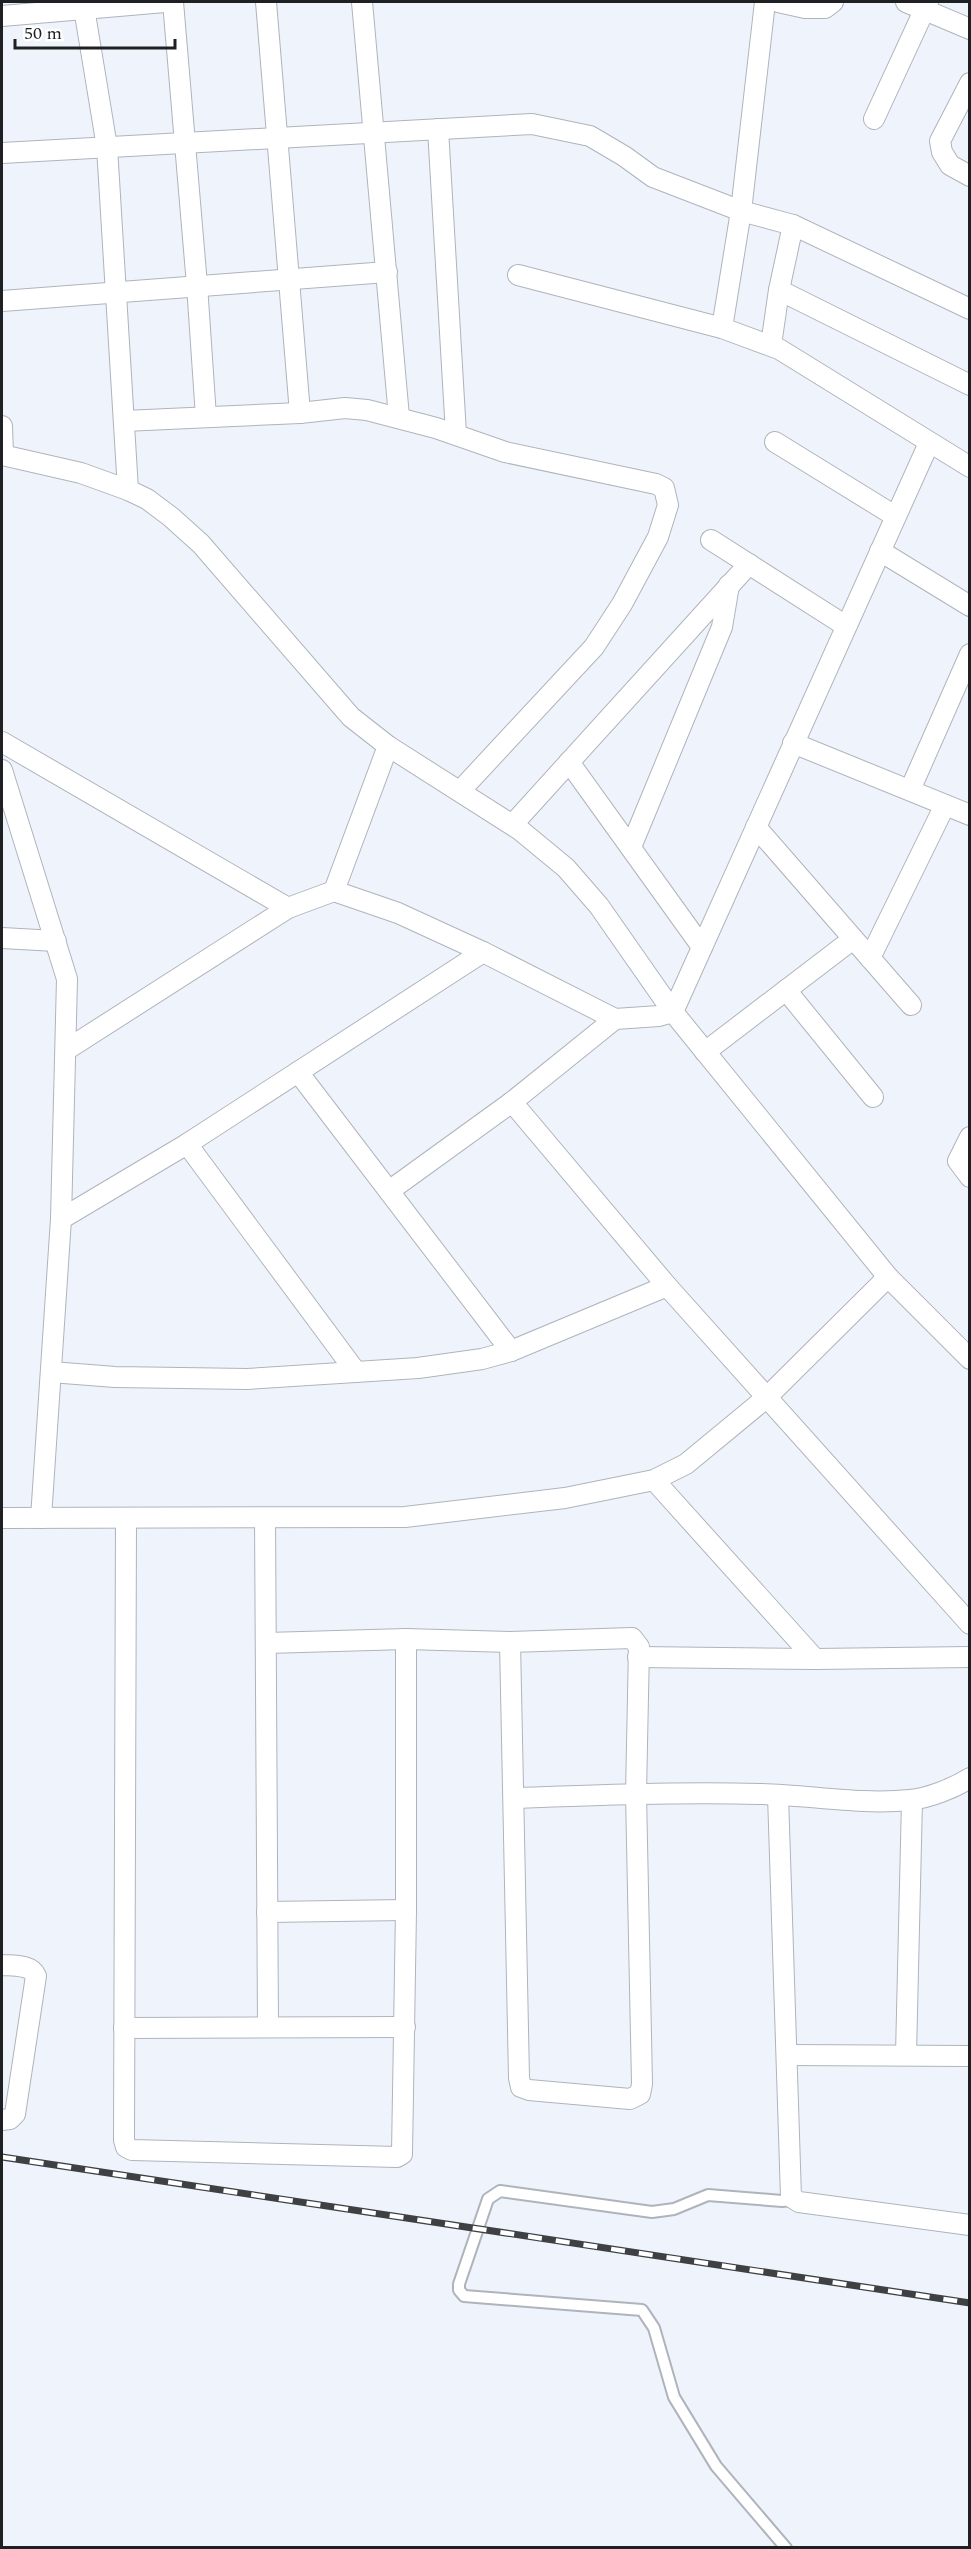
<svg xmlns="http://www.w3.org/2000/svg" width="971" height="2549" viewBox="0 0 971 2549" font-family="Spectral,serif">
  <style>
    .lines { fill: none; stroke-linecap: round; stroke-linejoin: round }
    .lane-casing { stroke: #afb4bc; stroke-width: 14 }
    .street-casing { stroke: #afb4bc; stroke-width: 22 }
    .lane { stroke: #fff; stroke-width: 10 }
    .street { stroke: #fff; stroke-width: 20 }
    .rail-casing { stroke: #3e4044; stroke-width: 7 }
    .rail { stroke: #fff; stroke-width: 4.5; stroke-dasharray: 14; stroke-linecap: butt }
  </style>
  <rect width="100%" height="100%" fill="#eff4fc"/>
  <g class="lines">
    <defs>
      <path id="lane" d="M786,2548l-70,-82 -42,-69 -20,-69 -12,-18 -178,-14 -5,-6v-6l29,-85 12,-8 152,21 22,-3 34,-14 74,6 11,-1"/>
      <g id="street">
        <path d="M83,2l24,145 21,343"/>
        <path d="M173,2l24,283 9,132"/>
        <path d="M266,2l34,411"/>
        <path d="M362,2l37,415"/>
        <path d="M778,2l27,6h20l8,-6"/>
        <path d="M906,2l64,27"/>
        <path d="M2,16l163,-14"/>
        <path d="M970,83l-30,58 2,11 8,13 20,11"/>
        <path d="M874,119l54,-117"/>
        <path d="M438,129l18,305"/>
        <path d="M2,153l530,-29 58,12 34,20 29,21 88,34 52,14 177,84"/>
        <path d="M518,275l204,53 57,21 191,118"/>
        <path d="M779,290l191,95"/>
        <path d="M2,301l385,-29"/>
        <path d="M722,328l19,-117 24,-209"/>
        <path d="M771,345l8,-55 14,-65"/>
        <path d="M124,421l176,-8 45,-5 22,2 69,18 69,24 151,32 8,4 4,17 -10,32 -36,67 -28,43 -134,144"/>
        <path d="M2,426l1,29"/>
        <path d="M775,442l120,74"/>
        <path d="M929,443l-256,569 215,265 82,82"/>
        <path d="M2,455l79,18 47,17 19,9 24,18 30,27 150,173 37,29 132,84 46,38 33,38 74,106 -14,4 -44,3"/>
        <path d="M711,540l135,86"/>
        <path d="M880,551l90,55"/>
        <path d="M2,742l286,166"/>
        <path d="M793,743l177,72"/>
        <path d="M569,762l133,185"/>
        <path d="M2,770l65,209 -6,240 -20,299"/>
        <path d="M910,790l60,-136"/>
        <path d="M513,824l236,-260"/>
        <path d="M756,827l155,178"/>
        <path d="M631,847l91,-220 7,-42"/>
        <path d="M334,891l54,-145"/>
        <path d="M2,938l54,3"/>
        <path d="M870,958l75,-153"/>
        <path d="M786,990l87,107"/>
        <path d="M66,1050l222,-142 46,-17 64,22 85,39"/>
        <path d="M705,1052l148,-113"/>
        <path d="M298,1072l213,279"/>
        <path d="M512,1102l155,184 303,338"/>
        <path d="M970,1137l-12,24 12,16"/>
        <path d="M187,1144l169,228"/>
        <path d="M61,1219l126,-75 296,-192 132,67 -103,83 -123,89"/>
        <path d="M51,1372l64,5 132,2 171,-11 64,-9 29,-8 156,-65"/>
        <path d="M654,1480l161,179"/>
        <path d="M2,1518l403,-1 160,-19 89,-18 32,-16 80,-66 122,-121"/>
        <path d="M126,1518l-2,622 2,7 6,3 265,7 5,-3 4,-244v-271"/>
        <path d="M265,1518l3,508"/>
        <path d="M267,1643l139,-4 104,3 122,-4 7,9 -3,147 6,290 -2,10 -10,5 -101,-9 -8,-3 -2,-9 -9,-436"/>
        <path d="M638,1657l177,2 155,-2"/>
        <path d="M778,1795l13,402 8,5 171,23"/>
        <path d="M515,1798c81,-3 163,-6 245,-4 50,1 100,11 150,6 19,-2 44,-12 60,-22"/>
        <path d="M267,1912l139,-2"/>
        <path d="M2,1965c11,1 29,-1 34,11l-21,138 -5,5 -8,1"/>
        <path d="M124,2028l281,-1"/>
        <path d="M787,2055l183,1"/>
        <path d="M906,2055l6,-255"/>
      </g>
    </defs>
    <!-- lane casing -->
    <use href="#lane" class="lane-casing"/>
    <!-- street casing -->
    <use href="#street" class="street-casing"/>
    <!-- lane -->
    <use href="#lane" class="lane"/>
    <!-- street -->
    <use href="#street" class="street"/>
    <defs>
      <path id="rail" d="M2,2157l968,146"/>
    </defs>
    <!-- rail casing -->
    <use href="#rail" class="rail-casing"/>
    <!-- rail -->
    <use href="#rail" class="rail"/>
  </g>
  <!-- border -->
  <rect width="971" height="2549" fill="none" stroke="#1e2023" stroke-width="6"/>
  <!-- scale -->
  <path d="M15 39v9h160v-9" fill="none" stroke="#1e2023" stroke-width="3"/>
  <text x="24" y="39" font-size="18" fill="#1e2023" stroke="#ffffff" stroke-width="4.5" paint-order="stroke">50 m</text>
</svg>
